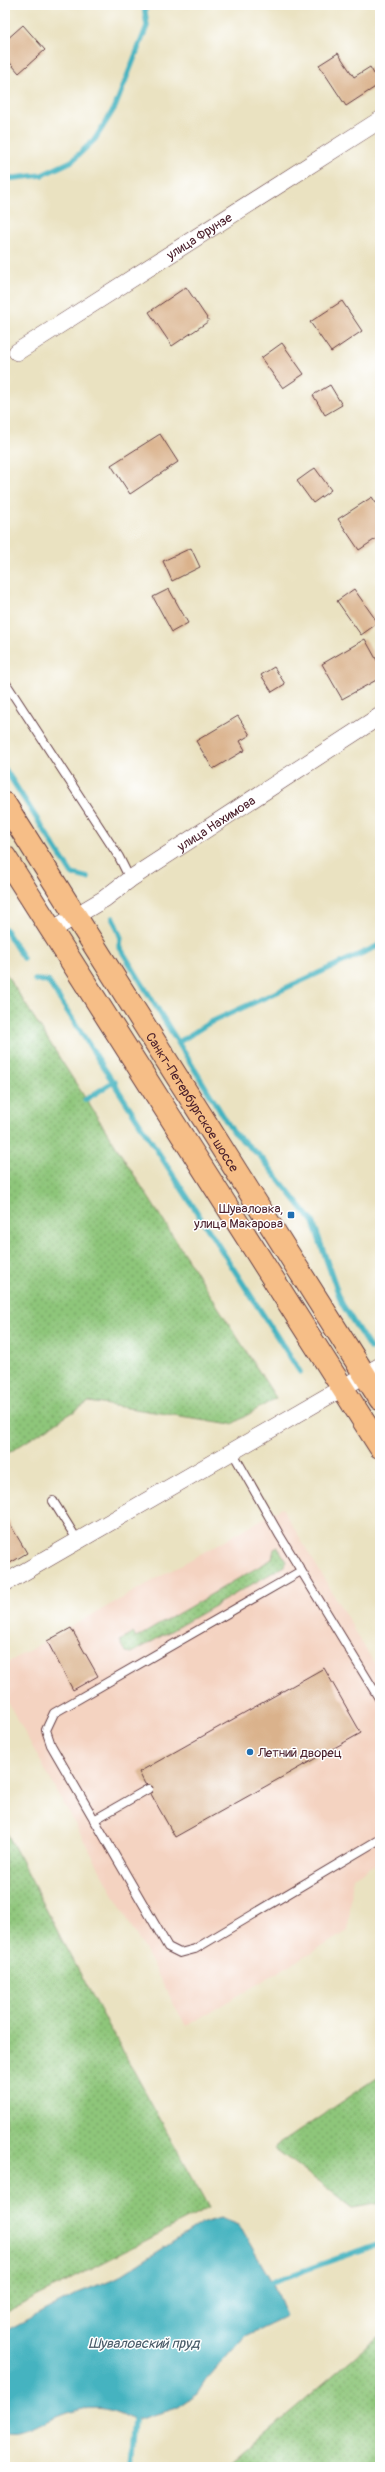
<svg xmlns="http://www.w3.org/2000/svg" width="385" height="2472" viewBox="0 0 385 2472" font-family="Pangolin,sans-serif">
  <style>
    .built { fill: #f4d3c1 }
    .green { fill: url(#green-dots); stroke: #6c7252 }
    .water { fill: #45b3c0; stroke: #486976 }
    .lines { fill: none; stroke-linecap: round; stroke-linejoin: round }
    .stream { stroke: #45b3c0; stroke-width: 5.5 }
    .building { fill: #dab28c }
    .lane-casing { stroke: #623c42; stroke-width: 10 }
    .street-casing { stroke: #623c42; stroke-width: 18 }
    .primary-casing { stroke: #623c42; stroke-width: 24 }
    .lane { stroke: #fff; stroke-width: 8 }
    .street { stroke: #fff; stroke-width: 17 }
    .primary { stroke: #f6be87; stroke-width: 22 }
    .poi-dot { fill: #1f6fb2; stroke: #fff; stroke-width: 1.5 }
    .labels { text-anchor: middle; stroke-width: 3; stroke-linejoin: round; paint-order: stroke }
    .street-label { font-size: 13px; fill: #4a1f2b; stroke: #fff }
    .poi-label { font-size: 13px; fill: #4a1f2b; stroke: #fff; text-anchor: end }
    .water-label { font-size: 14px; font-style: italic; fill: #485a67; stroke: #fff }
  </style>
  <defs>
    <pattern id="green-dots" width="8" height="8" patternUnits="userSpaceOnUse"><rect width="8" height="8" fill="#8ec67a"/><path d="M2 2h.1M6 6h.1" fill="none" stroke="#76a064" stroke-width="1.8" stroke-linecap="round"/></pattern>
  </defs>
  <rect width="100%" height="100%" fill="#fff"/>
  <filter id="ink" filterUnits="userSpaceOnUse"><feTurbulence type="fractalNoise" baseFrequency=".025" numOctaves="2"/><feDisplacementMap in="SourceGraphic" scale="8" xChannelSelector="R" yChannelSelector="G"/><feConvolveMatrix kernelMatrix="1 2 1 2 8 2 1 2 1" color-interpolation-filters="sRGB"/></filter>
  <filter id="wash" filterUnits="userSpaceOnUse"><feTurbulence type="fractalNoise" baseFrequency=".012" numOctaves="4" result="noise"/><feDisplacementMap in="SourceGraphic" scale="16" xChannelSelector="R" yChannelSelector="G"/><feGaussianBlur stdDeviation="0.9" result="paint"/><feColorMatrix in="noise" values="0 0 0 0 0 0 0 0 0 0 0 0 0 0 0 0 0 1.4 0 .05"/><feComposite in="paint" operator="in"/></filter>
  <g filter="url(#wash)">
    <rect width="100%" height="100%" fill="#eae2c1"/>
    <!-- built -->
    <path class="built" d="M282,1508l98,165v188l-27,16 -5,54 -162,95 -181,-329v-33z"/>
    <!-- green -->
    <g class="green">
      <path d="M5,972l271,426 -44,26 -143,-22 -84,53z"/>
      <path d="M278,1547l8,14 -2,5 -152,87 -6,-1 -6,-11 13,-8 3,5 136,-79 2,-10z"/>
      <path d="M5,1829l58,113 146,266 -204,105z"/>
      <path d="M380,2076v127l-27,5 -79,-60z"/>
      <path d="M380,2335v132h-154z"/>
    </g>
    <!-- water -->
    <path class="water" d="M221,2218l18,7 33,57 14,34 -41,20 -38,43 -9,14 -22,15 -42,13c-28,-17 -49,-16 -79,-3 -17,7 -31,18 -50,15v-102l73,-38 40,-16 83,-53z"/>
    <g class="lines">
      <!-- stream -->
      <g class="stream">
        <path d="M5,179l37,-4 30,-14 23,-22 20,-32 32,-81 -3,-21"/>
        <path d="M5,769l67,105 16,4"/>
        <path d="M113,918l8,20 -2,8 114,186 28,25 52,65 29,82 28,44"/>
        <path d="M5,929l18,29"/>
        <path d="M35,980l13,1 65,101 2,-1"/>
        <path d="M179,1042l30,-19 171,-78"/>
        <path d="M85,1100l28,-18 187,290"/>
        <path d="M272,2282l108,-39"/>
        <path d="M130,2467l4,-46"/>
      </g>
    </g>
    <g id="blocks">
      <!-- building -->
      <g class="building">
        <path d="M23,25l22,25 -26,23 -14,-16v-16z"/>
        <path d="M338,53l16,24 16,-10 10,17 -34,22 -27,-41z"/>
        <path d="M186,287l23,34 -37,25 -23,-34z"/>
        <path d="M342,301l20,30 -31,21 -21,-30z"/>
        <path d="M282,343l22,31 -21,14 -22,-30z"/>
        <path d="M330,385l12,20 -17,10 -12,-20z"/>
        <path d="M160,434l18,28 -48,32 -19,-29z"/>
        <path d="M315,468l16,22 -18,13 -16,-22z"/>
        <path d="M372,497l8,12v27l-21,14 -21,-31z"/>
        <path d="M191,548l9,19 -28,14 -9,-20z"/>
        <path d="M169,589l19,34 -16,9 -19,-35z"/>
        <path d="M354,589l24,34 -17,12 -24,-34z"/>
        <path d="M365,639l15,27v12l-38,21 -20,-35z"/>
        <path d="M274,667l11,17 -13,8 -11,-17z"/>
        <path d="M238,716l12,19 -10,6 5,9 -32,19 -17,-28z"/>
        <path d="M5,1516l22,37 -22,13z"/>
        <path d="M71,1628l27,48 -25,14 -26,-49z"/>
        <path d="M324,1668l37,65 -186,104 -24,-43 2,-7 -8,-3 -6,-12z"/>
      </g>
    </g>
  </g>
  <g filter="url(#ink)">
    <use href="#blocks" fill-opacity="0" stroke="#623c42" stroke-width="1"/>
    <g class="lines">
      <defs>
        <g id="lane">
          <path d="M5,682l114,175 11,22"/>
          <path d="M233,1453l47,83 100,164"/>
          <path d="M53,1501l25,40"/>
          <path d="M301,1571l-247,142 -8,17 5,15 117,202 12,6 15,-4 185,-110"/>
          <path d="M94,1820l54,-31"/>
        </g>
        <g id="street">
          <path id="s1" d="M17,352l363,-232"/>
          <path id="s2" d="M52,930l52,-31 26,-20 250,-163"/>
          <path d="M5,1583l375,-217"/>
        </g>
        <g id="primary">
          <path id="s3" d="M5,804l375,595"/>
          <path d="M5,857l375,590"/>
        </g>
      </defs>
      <!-- lane casing -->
      <use href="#lane" class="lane-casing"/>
      <!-- street casing -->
      <use href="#street" class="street-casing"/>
      <!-- primary casing -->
      <use href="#primary" class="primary-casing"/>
      <!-- lane -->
      <use href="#lane" class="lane"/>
      <!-- street -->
      <use href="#street" class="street"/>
      <!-- primary -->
      <use href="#primary" class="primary"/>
    </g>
  </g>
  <!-- markers -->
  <g class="poi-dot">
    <rect x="287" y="1211" width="8" height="8" rx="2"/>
    <circle cx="250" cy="1752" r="4"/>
  </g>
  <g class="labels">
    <!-- street labels -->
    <g class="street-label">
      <text dy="5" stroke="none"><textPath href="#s1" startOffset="216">улица Фрунзе</textPath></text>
      <text dy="5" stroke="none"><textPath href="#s2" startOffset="196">улица Нахимова</textPath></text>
      <text dy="5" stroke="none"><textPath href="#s3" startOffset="352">Санкт-Петербургское шоссе</textPath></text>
    </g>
    <!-- poi labels -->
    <g class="poi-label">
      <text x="283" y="1213">Шуваловка,<tspan x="283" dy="15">улица Макарова</tspan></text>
      <text x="258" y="1757" text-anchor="start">Летний дворец</text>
    </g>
    <!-- water labels -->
    <g class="water-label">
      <text x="144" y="2348">Шуваловский пруд</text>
    </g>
  </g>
  <!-- margin -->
  <rect width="385" height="2472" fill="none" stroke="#fff" stroke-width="20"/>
</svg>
